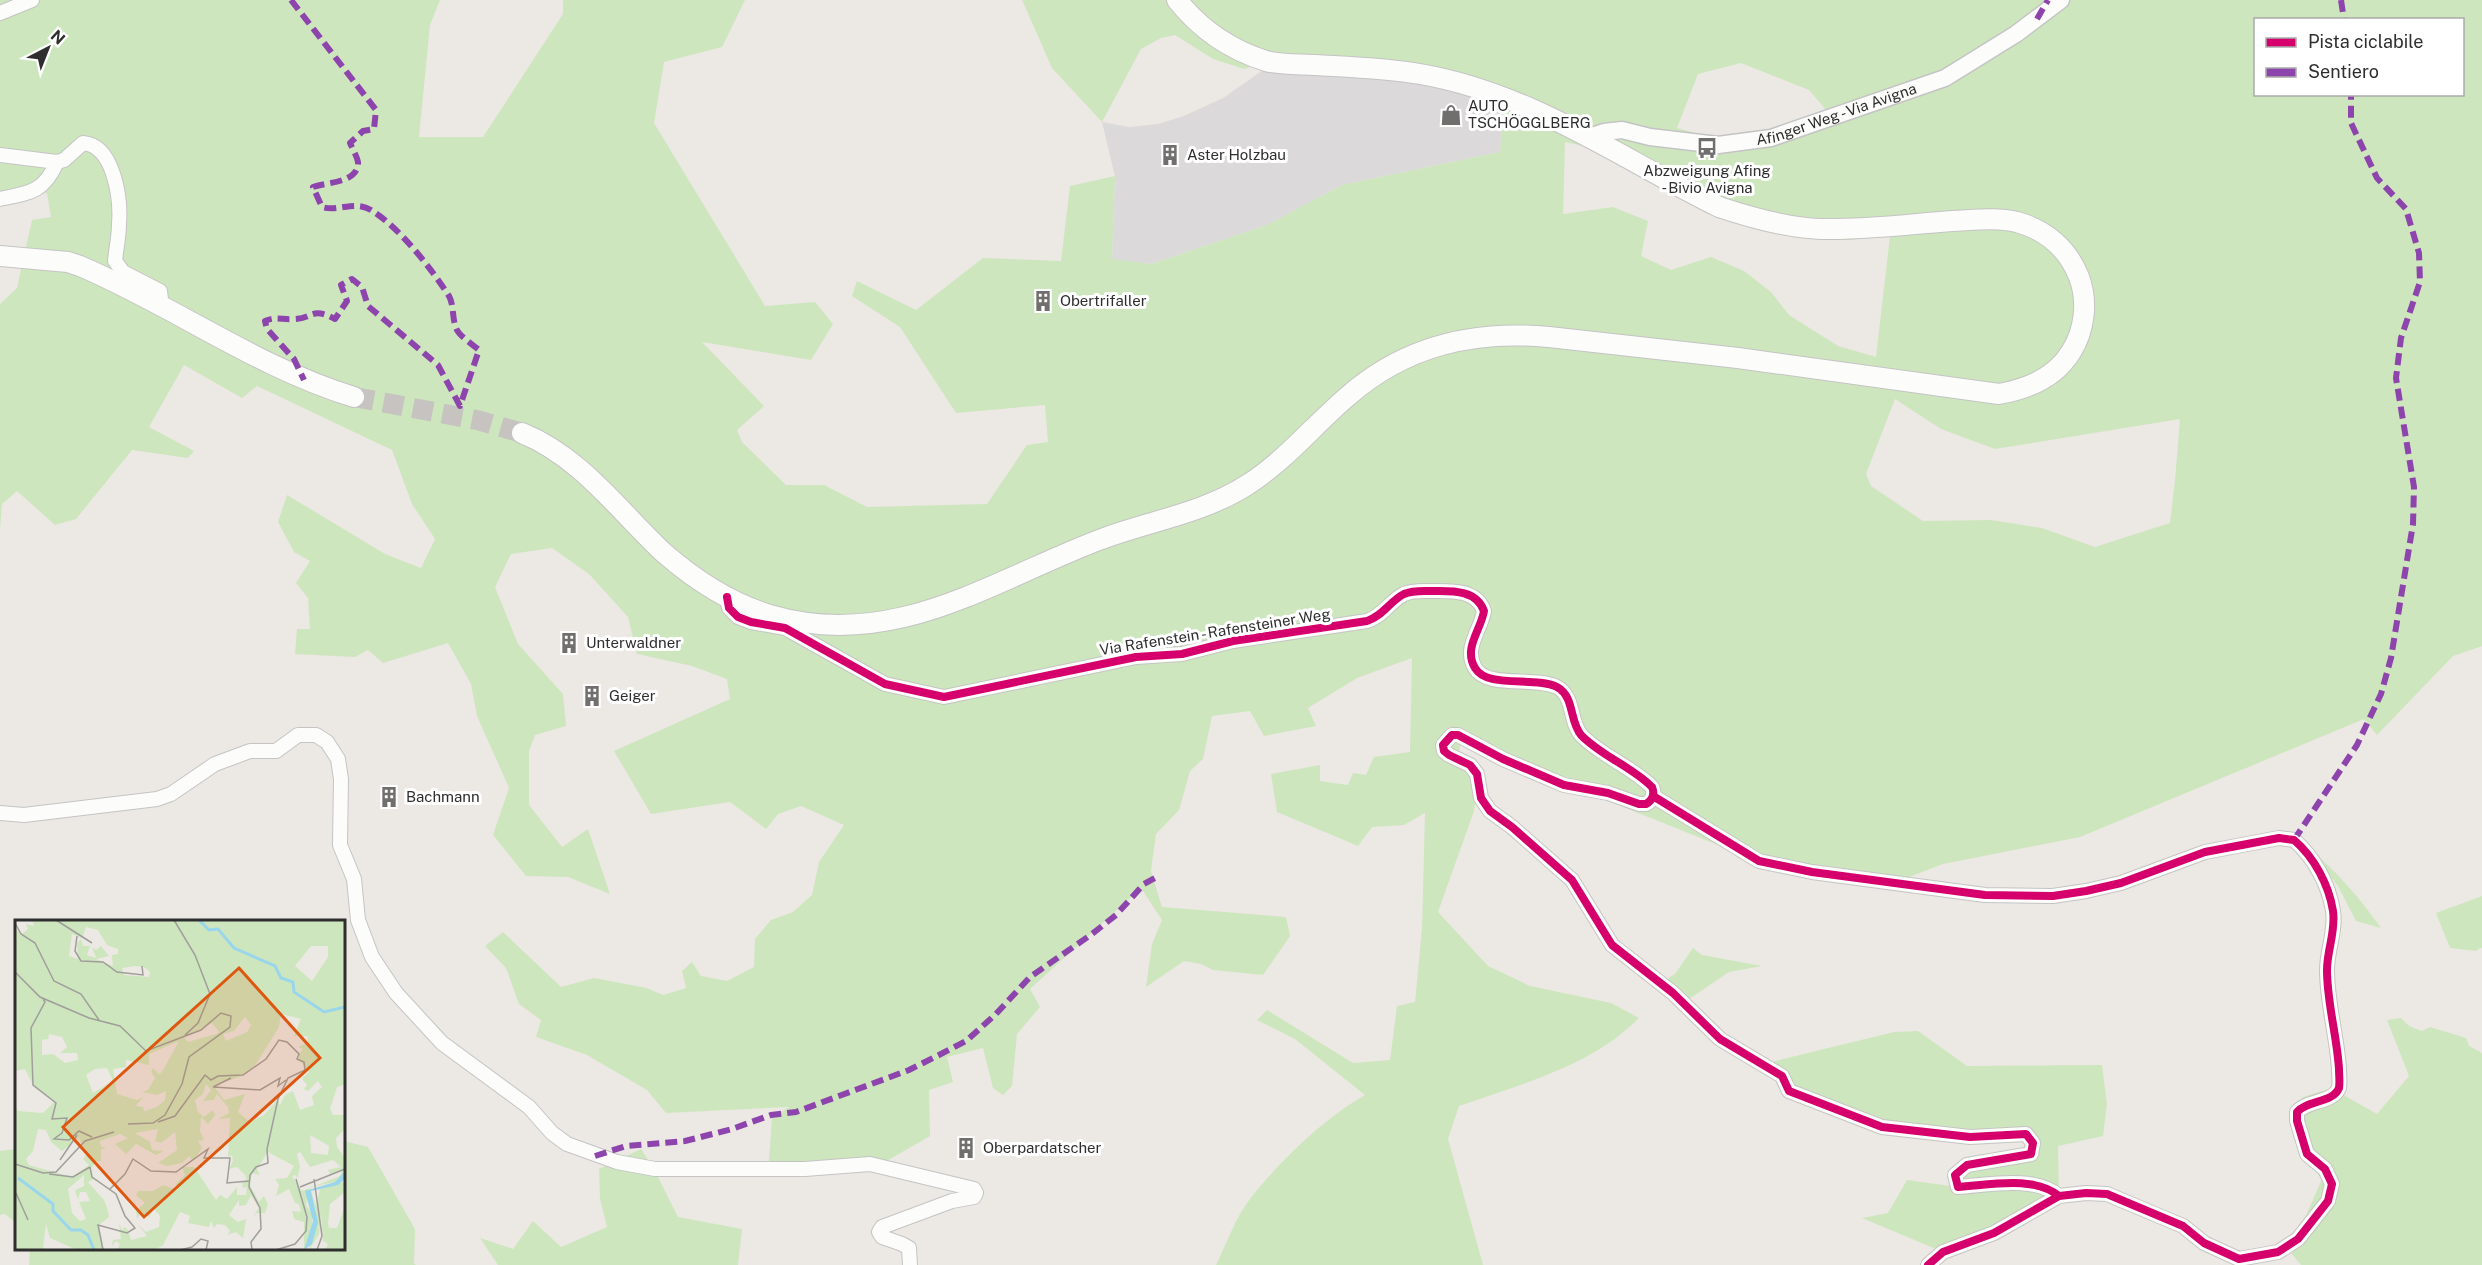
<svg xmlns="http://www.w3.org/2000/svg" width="2482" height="1265" viewBox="0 0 2482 1265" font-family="'Public Sans',sans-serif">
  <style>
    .industrial { fill: #dcd9db }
    .green { fill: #cee6be; fill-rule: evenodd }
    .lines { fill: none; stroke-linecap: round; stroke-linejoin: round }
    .secondary-tunnel { stroke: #c6c3c0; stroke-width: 20; stroke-dasharray: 20 10; stroke-linecap: butt }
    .minor-casing { stroke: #c5c4c5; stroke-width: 16 }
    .tertiary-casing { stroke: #c5c4c5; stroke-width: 19 }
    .secondary-casing { stroke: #c5c4c5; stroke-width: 22 }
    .minor { stroke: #fcfcfb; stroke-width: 14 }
    .tertiary { stroke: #fcfcfb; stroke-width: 16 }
    .secondary { stroke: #fcfcfb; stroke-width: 20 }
    .quiet { stroke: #8e44ad; stroke-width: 6; stroke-dasharray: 12 6; stroke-linecap: butt }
    .cycleway-casing { stroke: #fff; stroke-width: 11 }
    .cycleway { stroke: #d6006c; stroke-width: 8 }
    .labels { text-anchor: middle; stroke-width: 6; stroke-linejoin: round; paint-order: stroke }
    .poi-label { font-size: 15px; fill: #2e2e2e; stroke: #fff; text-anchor: start }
    .street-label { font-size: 15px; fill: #2e2e2e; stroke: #fff }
    .inset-river { fill: none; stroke: #99d6ec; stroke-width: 3 }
    .inset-road { fill: none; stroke: #a09e9b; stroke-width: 1.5 }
    .view { fill: #df570e; fill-opacity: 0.15; stroke: #df570e; stroke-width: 3 }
    .inset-edge { fill: none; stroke: #2e2e2e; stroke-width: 3 }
  </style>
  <rect width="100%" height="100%" fill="#ece8e4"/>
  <!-- industrial -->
  <path class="industrial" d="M1275,62l229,34 -4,56 -158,33 -75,40 -116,39 -39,-4 3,-84 -13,-54 27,5 29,-3 26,-8 39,-18z"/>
  <!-- green -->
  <g class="green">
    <path d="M0,0h440l-10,25 -11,112h64l80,-123v-14h182l-23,47 -58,15 -10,61 111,183 50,-4 18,22 -22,36 -109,-18 62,64 -27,24 5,12 44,43h38l43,22 120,-3 40,-59 21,-3 -3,-37 -89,8 -56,-86 -48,-31 5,-15 59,29 67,-52 78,3 9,-75 45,-10 -3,83 39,5 116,-39 75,-40 158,-33 4,-56 -237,-35 -23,8 -31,-10 -38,-24 -14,3 -20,11 -39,73 -50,-54 -30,-68h1460v646l-29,10 -76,79 -13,-16 -284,118 -137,27 -42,16 -158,-25 -282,-113 -2,9 22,15 -7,45 -36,101 50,54 42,20 81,17 28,15c-47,48 -118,66 -180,88l-11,33 35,126h-267c10,-20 20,-49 34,-66 29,-37 73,-80 115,-104l-70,-56 -38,-19 10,-10 86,53 37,-3 7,-54 18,-4 7,-73 3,-116 -21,12 -32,2 -14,19 -81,-34 -6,-38 49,-9v16l28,4 5,-12 13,2 8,-18 36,-5 2,-94 -55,20 -49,30 8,18 -52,10 -14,-25 -38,5 -9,43 -13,12 -11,39 -23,24 -5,37 11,36 124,10 4,19 -27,39 -50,-5 -12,-6 -17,-3 -38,26 6,-43 10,-24 -21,-32 -111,101 10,18 -23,27 -5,52 -9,9 -10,-7 -10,-40 -36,9 6,25 -24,8 1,46 -59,34 -103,4 4,-56 17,-11 -123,6 -19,-23 -60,-35 -51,-18 5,-17 -22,-16 -13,-36 -21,-22 18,-14 58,55 33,-9 53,10 16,7 23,-7 -4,-17 10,-9 9,14 26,5 27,-14 1,-28 16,-19 22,-8 19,-17 7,-33 25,-37 -43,-19 -23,8 -12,15 -36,-27 -79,12 -37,-63 116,-52 -3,-20 -35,-13 -55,-12 -9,-37 -39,-43 -37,-26 -41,6 -16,33 23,57 45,50 3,32 -31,9 -6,16v54l33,42 26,-18 22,65 -42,-17 -42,-1 -33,-41 16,-47 -32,-72 -6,-32 -23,-41 -65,20 -15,-13 -13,7 -60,-3 2,-25h13l-2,-31 -12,-15 14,-22 -16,-9 -16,-30 9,-27 98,59 36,14 14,-29 -23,-35 -20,-54 -135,-64 -15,12 -58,-33 -35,62 45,24 -6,7 -56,-8 -56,69 -21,6 -38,-34 -15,13 -2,26v-226l17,-16 15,-68 19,-3 -4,-24 -47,9zM2256,20h206v74h-206zM1741,63l68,27 18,21 -60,23 -57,3 -33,-9 21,-54zM1565,142l36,8 221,88 26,2 42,-4 -14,121 -38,-11 -49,-31 -18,-23 -27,-21 -33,-14 -40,13 -30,-14 7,-35 -35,-14 -50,7zM1895,399l46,30 54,20 185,-30 -5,61 -5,43 -75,24 -53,-19 -51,-8 -68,1 -52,-35 -5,-12z"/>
    <path d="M2308,847c28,24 52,51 73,81l-25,-7 -18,-35z"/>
    <path d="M2482,896v52h-2l-4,3 -26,-3 -14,-35z"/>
    <path d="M1693,948l9,7 60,11 -33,6 -43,29 -28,-16 17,-11z"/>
    <path d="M2401,1018l8,8 13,5 8,-4 36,11 3,8 13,7v212h-181l-20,-24 20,-14 21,-48 -23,-29 -8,-38 12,-15 28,-9 46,26 32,-38 -22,-56z"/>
    <path d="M1918,1031l49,35 135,-1 5,39 -4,32 -45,10 1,50 -116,56 -81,-34 26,-5 19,-33 51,7 -3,-12 75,-21 -4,-19 -144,-8 -93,-36 -26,-27 131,-32z"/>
    <path d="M344,1141l24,6 47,82 -1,34 2,2h-387l1,-16 314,-1z"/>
    <path d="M16,1149v74l-11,-9 -5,1v-64z"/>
    <path d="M641,1149l14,22 23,46 64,12 -4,36h-240l-18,-27 33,11 20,-28 28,26 46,-20 -7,-28 -1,-30z"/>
  </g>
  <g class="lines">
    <!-- secondary-tunnel -->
    <path class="secondary-tunnel" d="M354,397l123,23 45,13"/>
    <defs>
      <g id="minor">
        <path d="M0,13l32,-13"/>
        <path d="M0,155l57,7 7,-2 19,-17c31,2 38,56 36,81 0,13 -3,25 -4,37l8,11 37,19 2,16"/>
        <path d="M0,199c30,-6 44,-7 57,-37"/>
        <path d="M727,597l2,11 9,9 13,5 34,6 100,56 59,13 192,-40 46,-3 51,-13 134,-20c16,-5 23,-20 37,-27 9,-4 19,-3 28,-3 19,0 44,-2 52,20 -3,19 -21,37 -9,57 12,21 60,8 82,19 18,10 12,34 24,48 20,21 50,31 71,52 3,7 1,13 -6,17h-7l-31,-11 -44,-8 -61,-26 -45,-24h-6l-9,10 1,6 5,4 21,10 7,9 4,24 9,13 22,16 60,53 40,65 61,48 47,46 62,37 7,15 93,36 88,10 56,-3 7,9 -2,11 -64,11 -12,10 3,12c32,-2 75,-12 101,9"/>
        <path d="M1653,796l106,65 53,11 173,23 68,1 33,-5 35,-8 84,-31 74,-14 15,2c20,17 35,45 39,71 3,20 -6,39 -6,59 0,33 10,66 12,99 0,6 1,13 0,19 -6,15 -32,12 -42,24v9l10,33 18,15 7,15 -4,17 -30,38 -20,13 -39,7 -35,-16 -21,-17 -76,-32 -21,-1 -27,3 -65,37 -51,19 -15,13"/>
        <path d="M0,813l24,2 133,-16 14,-5 44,-30 35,-13h26l22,-16h18l11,7 11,17 3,20 -1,66 14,34 4,41 14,37 24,36 46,50 87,64 23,26 15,11 50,18 38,7h150l65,-5 104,25 2,4 -2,4 -22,4 -70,26 -3,5 3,5 20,7 7,4 1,17"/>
      </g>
      <g id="tertiary">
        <path id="s1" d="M1589,137l15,-5 18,-2 28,7 68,8 53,-7 174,-60 71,-44 45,-34"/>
      </g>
      <g id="secondary">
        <path d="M0,256l68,6 12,4c94,40 176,101 274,131"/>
        <path d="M522,433c59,24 97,78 142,120 31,27 66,50 106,62 123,36 219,-33 329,-75 49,-19 103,-26 148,-55 38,-24 67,-60 101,-89 58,-51 126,-66 201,-59l189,21 261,36c29,-5 56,-16 72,-42 14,-22 17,-51 8,-75 -11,-28 -33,-47 -62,-55 -20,-5 -43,-2 -64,-1 -43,3 -88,9 -132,8 -34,-1 -69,-11 -102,-22 -99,-49 -188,-114 -299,-133 -34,-6 -69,-7 -104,-9 -16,-1 -35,0 -50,-4 -35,-11 -66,-32 -89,-61"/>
      </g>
    </defs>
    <!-- minor casing -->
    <use href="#minor" class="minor-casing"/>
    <!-- tertiary casing -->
    <use href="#tertiary" class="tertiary-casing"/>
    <!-- secondary casing -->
    <use href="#secondary" class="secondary-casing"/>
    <!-- minor -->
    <use href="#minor" class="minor"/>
    <!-- tertiary -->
    <use href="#tertiary" class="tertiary"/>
    <!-- secondary -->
    <use href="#secondary" class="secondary"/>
    <!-- quiet -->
    <g class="quiet">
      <path d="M291,0l85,110 -2,19 -11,2 -13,12c2,5 7,13 8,19 1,21 -31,20 -45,25l9,20c17,5 32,-7 49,3 28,17 60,58 78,86 5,9 3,22 7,32 3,8 16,16 23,22l-19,56 -22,-41 -70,-59 -6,-19 -10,-8 -11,6 6,16 -12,18c-25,-13 -21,0 -42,0 -11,1 -17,-3 -28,2l2,8 27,30 10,21"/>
      <path d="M2341,0l3,20"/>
      <path d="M2037,19l11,-19"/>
      <path d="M2294,840l63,-95 24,-51 10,-36 22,-134 1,-37 -18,-109 5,-40 19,-56 -1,-29 -13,-44 -29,-31 -26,-55v-29"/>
      <path d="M595,1156l31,-10 59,-5 47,-12 39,-14 25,-3 113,-42 30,-15 27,-14 30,-27 34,-37 62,-43 24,-19 28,-31 11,-6"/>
    </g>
    <defs>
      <g id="cycleway">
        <path d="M727,597l2,11 9,9 13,5 34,6 100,56 59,13 192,-40 46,-3 51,-13 134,-20c16,-5 23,-20 37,-27 9,-4 19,-3 28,-3 19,0 44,-2 52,20 -3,19 -21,37 -9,57 12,21 60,8 82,19 18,10 12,34 24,48 20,21 50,31 71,52 3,7 1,13 -6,17h-7l-31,-11 -44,-8 -61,-26 -45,-24h-6l-9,10 1,6 5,4 21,10 7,9 4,24 9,13 22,16 60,53 40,65 61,48 47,46 62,37 7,15 93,36 88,10 56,-3 7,9 -2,11 -64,11 -12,10 3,12c32,-2 75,-12 101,9"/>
        <path d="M1653,796l106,65 53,11 173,23 68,1 33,-5 35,-8 84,-31 74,-14 15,2c20,17 35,45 39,71 3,20 -6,39 -6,59 0,33 10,66 12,99 0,6 1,13 0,19 -6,15 -32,12 -42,24v9l10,33 18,15 7,15 -4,17 -30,38 -20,13 -39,7 -35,-16 -21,-17 -76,-32 -21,-1 -27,3 -65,37 -51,19 -15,13"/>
      </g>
    </defs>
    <!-- cycleway casing -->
    <use href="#cycleway" class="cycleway-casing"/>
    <!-- cycleway -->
    <use href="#cycleway" class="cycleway"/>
  </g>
  <!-- icons -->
  <defs>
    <symbol id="shop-bare" viewBox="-9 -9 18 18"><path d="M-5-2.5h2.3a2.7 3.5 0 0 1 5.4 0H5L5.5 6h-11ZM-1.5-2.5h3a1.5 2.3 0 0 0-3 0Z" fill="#706f6e" stroke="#fff" stroke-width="2.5" paint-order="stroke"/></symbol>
    <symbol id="bus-bare" viewBox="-9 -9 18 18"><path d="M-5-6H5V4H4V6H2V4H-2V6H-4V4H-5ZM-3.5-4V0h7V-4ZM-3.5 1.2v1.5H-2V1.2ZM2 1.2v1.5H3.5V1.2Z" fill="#706f6e" stroke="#fff" stroke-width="2.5" paint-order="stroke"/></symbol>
    <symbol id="building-bare" viewBox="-9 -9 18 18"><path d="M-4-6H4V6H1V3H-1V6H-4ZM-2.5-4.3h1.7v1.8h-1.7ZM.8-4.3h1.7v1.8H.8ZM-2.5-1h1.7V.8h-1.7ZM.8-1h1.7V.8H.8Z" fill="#706f6e" stroke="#fff" stroke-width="2.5" paint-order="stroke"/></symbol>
  </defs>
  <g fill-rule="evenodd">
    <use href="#shop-bare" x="1436" y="100" width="30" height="30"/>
    <use href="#bus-bare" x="1692" y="133" width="30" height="30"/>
    <use href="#building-bare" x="1155" y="140" width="30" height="30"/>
    <use href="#building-bare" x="1028" y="286" width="30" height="30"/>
    <use href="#building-bare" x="554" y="628" width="30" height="30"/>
    <use href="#building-bare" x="577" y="681" width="30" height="30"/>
    <use href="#building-bare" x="374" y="782" width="30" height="30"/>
    <use href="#building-bare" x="951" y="1133" width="30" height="30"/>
  </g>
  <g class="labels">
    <!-- poi labels -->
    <g class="poi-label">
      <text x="1468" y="111">AUTO<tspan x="1468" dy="17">TSCHÖGGLBERG</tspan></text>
      <text x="1187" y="160">Aster Holzbau</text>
      <text x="1707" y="176" text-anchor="middle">Abzweigung Afing<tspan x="1707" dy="17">- Bivio Avigna</tspan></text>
      <text x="1060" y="306">Obertrifaller</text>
      <text x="586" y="648">Unterwaldner</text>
      <text x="609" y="701">Geiger</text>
      <text x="406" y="802">Bachmann</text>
      <text x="983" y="1153">Oberpardatscher</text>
    </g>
    <!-- street labels -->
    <g class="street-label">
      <text dy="5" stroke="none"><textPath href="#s1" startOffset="254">Afinger Weg - Via Avigna</textPath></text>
      <text transform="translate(1215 632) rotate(-9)" y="5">Via Rafenstein - Rafensteiner Weg</text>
    </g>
  </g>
  <!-- overview -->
  <g transform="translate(15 920)">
    <rect width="330" height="330" fill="#ece8e4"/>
    <path d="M17,0h313v164l-8,3 -7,22 3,6h12v14l-9,9 1,9 8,11v13l-10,11 -25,5 -4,18 6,9v19l-8,17v-28l-10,-3 -2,-8 9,1 -2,-8 -4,-1 -6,-14 -13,7 3,-11 -4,-6 12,-1 7,-12 -26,-14 -11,17 3,6 -8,-2 -2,12 9,17 5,-6 4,8 -3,9h-8l-5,5 7,-10 -8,-13 -5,10 -7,1v-6l-10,15 9,7 8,-3 -3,19 -7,-6 -9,3 3,-4 -5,-6 -8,-1 -3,4 -3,-7 -2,6 -21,-4 2,-7 -10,-4 -17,33 -8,5h-38l3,-6 -4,-3 -4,5 1,-6 8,-1 -2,-16 3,7 3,-3 4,5 2,8 16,-4 -10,-13 9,9 13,-5 1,-11 -6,-7 -5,8 -8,-4 -4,6 -1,-9 9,-7 -9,-8 2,-4h15l10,-6 15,5 -2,-6 9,-9 -3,-8h12l22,33 4,-5 7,4 10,-12v8h9l1,-8 -4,1 -1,-5 5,-3 -2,-5 -8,-8 -8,2 4,-8 -1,-6 -4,2 2,-39 -12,1 11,-6 -1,-6 -11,-13 -3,6 -11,1 8,-11 -5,-6 -3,10 -8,6 3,12 6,5 9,-7 2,5 -7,9 -7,-7 -1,14 4,9 -6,1 4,7 -9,13 -4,-5 -7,7 -15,3 -9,-3 19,-13 -2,-18 -14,11 -6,-2 3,-12 -23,4 15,9 2,8 12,1 -8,4 -20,-11 -10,10 -11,-10 13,-6 -8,-4 -20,7 1,6h5l-5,3v11h-5l-6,9 4,9 -6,3 16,18 4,11 1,6 -10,8 5,25h-27l-27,-12 -4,-14 -3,24 6,2h-34v-145l3,6 25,2 11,-11 -21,-17 -8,-16 -10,2v-142l7,5 6,-5 -2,-5 8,2zM71,7l12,3 9,15 11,4v5l-6,1 1,11 -17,-7 13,-3 -8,-10 -5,4 -4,-3 4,11 -9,-3 3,-9h-7l-2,-7 -4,4 1,16 -9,-3 3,-22 10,4zM296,26h17v11l-16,24 -17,-15zM120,46l9,1 6,5 -1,5 -25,-2 -2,-7zM266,94l20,5 -7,17h14l-1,7 -9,4 5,2 -5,6 2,6 9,11 -7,7 5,6 -3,4 4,2 10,-10 4,6 -10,9 2,9 -14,5 -7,-19 -8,4 -5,10 -2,-6 -14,16 -14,7 -12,-10 7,-18 -21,6 -10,-14 28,-10 14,-12 23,-37zM230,97l6,8 -4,7 -21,9 -3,-7 11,-3zM197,103l7,9 -3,2 -28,8 -4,-5zM34,114l13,3 5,10 -7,6h17l1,7 -13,3 -12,-9 -11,1v-15l6,-1zM164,121l-17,31 -3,2 -6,-6 -2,4 4,6 -7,12 -6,2 15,3 9,-4 -1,9 -8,7 -13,4 -1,-4 -7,-1 7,-9 -6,3 -20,-6 -4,-25 13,-2v-7l23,5v-11zM92,148l6,13 -20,12 -7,-18 9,-6zM23,209l8,1 5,12 11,9 17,-13 7,17 -3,4 6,6 -17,12 -43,-12 -3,-6 7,-8zM295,215l19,11 -1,9 -17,-2zM285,232l10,15 23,-7 8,7 -13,3 2,4 12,-3 -2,5 -38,15 -10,-15 4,-1 1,4 3,-12 -3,-13zM69,255v11l-9,4 3,10 2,-8h6l4,9 -11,1 7,17 -6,2 -8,-8 -4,-24zM329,262l1,10 -15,12 -2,20 1,4h8l8,-22v44h-20l3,-6 -5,-3 -2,-28 -2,21 -10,16 7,-39 -5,-21 5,16 4,-17z" fill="#cee6be" fill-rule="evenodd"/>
    <path d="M330,251v8l-7,6 -27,6 7,31 -6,22 -8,6 9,-29 -8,-30 30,-9z" fill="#99d6ec"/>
    <path class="inset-river" d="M184,0l10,10 9,-1 16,19 41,18 6,12 12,4 1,10 30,20 21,-5M3,258l35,26v7l18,19h10l7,5 6,15"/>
    <path class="inset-road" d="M41,0l36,23M159,0l21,35 15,39 -12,29 -13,12M0,3l6,11 14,9 19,38 27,13 18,26M62,16l-2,15 6,10 22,1 14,10 26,3 -1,-9M0,52l25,25 49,21 31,8 26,25 55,-21 20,-17 10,3 -1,11 -41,30 -7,27 -17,31 -12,8 -25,1M28,79l2,3 -14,26 2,57 23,18 -4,16 15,-1 -5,15 -8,6 15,1 10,-9 13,6M198,167l47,3 20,-12 -2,8 8,-6M198,167l18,-9M143,202l17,-6 30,-41 6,5 7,-4 25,-1 23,-16 13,-19 8,2 12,12 -2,5 7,3 1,8 -17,8 -10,21 -11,50 1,14 -12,4 -6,8 -1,12 11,21 1,21 -10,13 1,8M45,240l17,-25M0,244l28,9 13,-1 29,-31 29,-9M75,247l2,10 24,17 9,22 10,12 -8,5 -29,-8 5,25M34,254l24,3 17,-10M299,259l8,57 -5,14M285,267l45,-18M95,269l15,-15 8,-15 18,12 25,1 32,-23 -4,9h26l-3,25 22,-2M1,273l12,27M165,330l12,-3 9,-8 7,2 -2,9M261,330l19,-6 11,-13 1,-14 -11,-38"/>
    <path class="view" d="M224,48l81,90 -176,159 -81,-90z"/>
    <rect width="330" height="330" class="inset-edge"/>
  </g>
  <!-- legend -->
  <rect x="2254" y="18" width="210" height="78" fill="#ffffff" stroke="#ababab" stroke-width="1.5"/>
  <rect x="2266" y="38" width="30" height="9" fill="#d6006c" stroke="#ababab" stroke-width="1.5"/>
  <text x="2308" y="48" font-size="18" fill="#2e2e2e">Pista ciclabile</text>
  <rect x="2266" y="68" width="30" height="9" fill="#8e44ad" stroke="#ababab" stroke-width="1.5"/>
  <text x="2308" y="78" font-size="18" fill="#2e2e2e">Sentiero</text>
  <!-- north arrow -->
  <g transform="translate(48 48) rotate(42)" stroke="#ffffff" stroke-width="4.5" paint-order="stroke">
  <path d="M0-4.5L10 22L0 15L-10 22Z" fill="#2e2e2e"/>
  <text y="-9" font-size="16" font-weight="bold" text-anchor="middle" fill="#2e2e2e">N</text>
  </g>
</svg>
